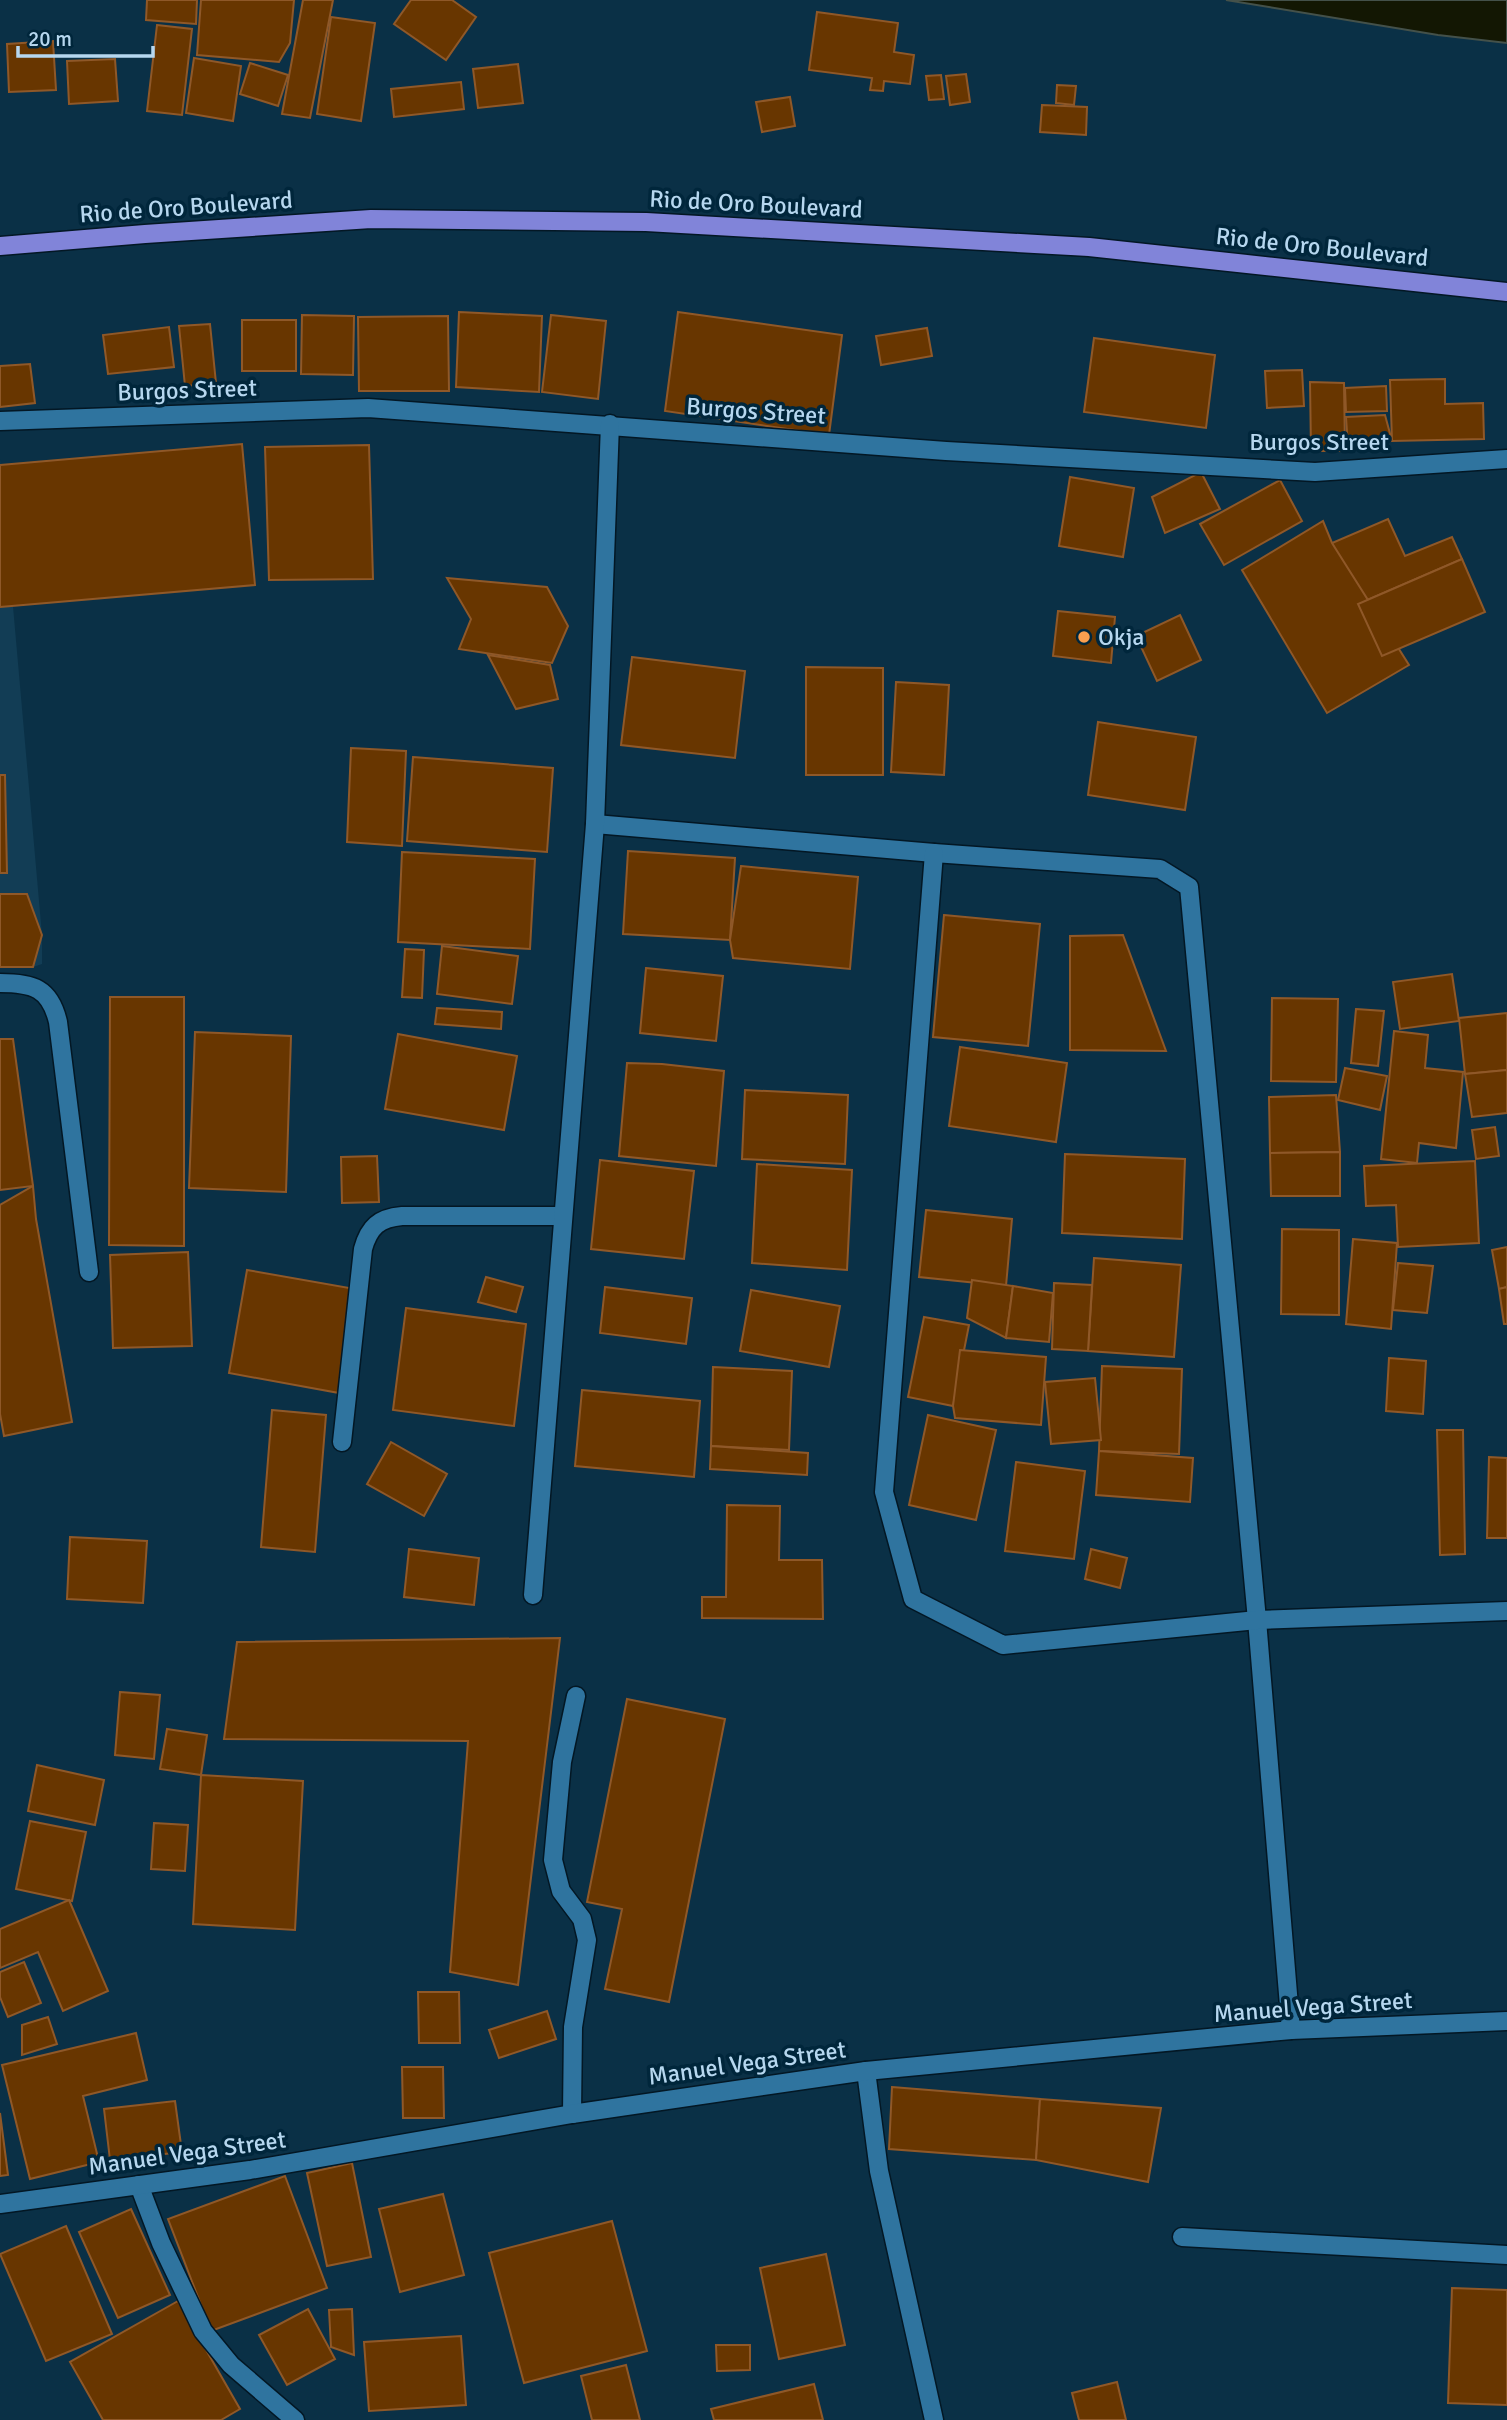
<svg xmlns="http://www.w3.org/2000/svg" width="1507" height="2420" viewBox="0 0 1507 2420" font-family="Signika,sans-serif">
  <style>
    .built { fill: #123d55 }
    .water { fill: #131703; stroke: #44514a; stroke-width: 2 }
    .building { fill: #683600; stroke: #8f5828; stroke-width: 2 }
    .lines { fill: none; stroke-linecap: round; stroke-linejoin: round }
    .minor-casing { stroke: #031724; stroke-width: 21 }
    .major-casing { stroke: #031724; stroke-width: 21 }
    .minor { stroke: #2f749f; stroke-width: 18 }
    .major { stroke: #8184d9; stroke-width: 18 }
    .poi-dot { fill: #fa9f4f; stroke: #00263b; stroke-width: 2.5 }
    .labels { text-anchor: middle; stroke-width: 7; stroke-linejoin: round; paint-order: stroke }
    .street-label { font-size: 24px; fill: #b6d7ef; stroke: #00263b }
    .poi-label { font-size: 24px; fill: #b6d7ef; stroke: #00263b; text-anchor: start }
  </style>
  <rect width="100%" height="100%" fill="#0a3046"/>
  <!-- built -->
  <path class="built" d="M0,459l42,476v29l-9,3h-33z"/>
  <!-- water -->
  <path class="water" d="M1226,0h281v43l-69,-8z"/>
  <!-- building -->
  <g class="building">
    <path d="M147,0h50l-1,24 -50,-4z"/>
    <path d="M201,0h93l-4,43 -11,19 -82,-7z"/>
    <path d="M303,0h30l-23,118 -28,-4z"/>
    <path d="M411,0h41l24,17 -30,43 -52,-36z"/>
    <path d="M817,12l81,11 -4,29 20,3 -4,29 -26,-3 -1,10 -13,-1 2,-12 -63,-8z"/>
    <path d="M331,17l44,6 -14,98 -44,-7z"/>
    <path d="M157,25l35,4 -10,86 -35,-4z"/>
    <path d="M53,41l3,49 -47,2 -2,-48z"/>
    <path d="M194,58l47,8 -8,55 -47,-8z"/>
    <path d="M115,59l3,42 -49,3 -2,-43z"/>
    <path d="M250,63l38,12 -10,31 -38,-12z"/>
    <path d="M518,64l5,39 -45,5 -5,-39z"/>
    <path d="M966,74l4,28 -20,3 -4,-29z"/>
    <path d="M941,75l3,24 -15,1 -3,-24z"/>
    <path d="M461,82l3,27 -70,8 -3,-28z"/>
    <path d="M1057,85l19,1 -2,19 -18,-2z"/>
    <path d="M790,97l5,29 -33,6 -6,-30z"/>
    <path d="M1042,105l45,2 -1,28 -46,-3z"/>
    <path d="M459,312l83,4 -3,76 -83,-5z"/>
    <path d="M678,312l164,23 -13,100 -164,-24z"/>
    <path d="M302,315l52,1 -1,59 -52,-1z"/>
    <path d="M551,315l55,6 -8,78 -56,-7z"/>
    <path d="M448,316l1,75h-90l-1,-74z"/>
    <rect x="242" y="320" width="54" height="51"/>
    <path d="M210,324l6,59 -31,3 -6,-60z"/>
    <path d="M169,327l5,40 -66,7 -5,-39z"/>
    <path d="M927,328l5,28 -51,9 -5,-29z"/>
    <path d="M1094,338l121,17 -9,73 -122,-16z"/>
    <path d="M30,364l5,39 -35,4v-41z"/>
    <path d="M1302,370l2,36 -37,2 -2,-37z"/>
    <path d="M1445,379v25l38,-1 1,36 -92,2 -2,-61z"/>
    <path d="M1310,382l34,1 1,68h-34z"/>
    <path d="M1386,386l1,25 -41,1 -1,-24z"/>
    <path d="M1385,415l7,26 -44,6 -2,-30z"/>
    <path d="M242,444l13,141 -255,22v-142z"/>
    <path d="M369,445l4,134 -104,1 -4,-133z"/>
    <path d="M1201,472l19,37 -55,24 -13,-36z"/>
    <path d="M1070,477l64,11 -11,69 -64,-11z"/>
    <path d="M1280,480l22,41 -78,44 -24,-41z"/>
    <path d="M1388,519l17,37 47,-19 10,22 -104,45 -26,-61z"/>
    <path d="M1323,521l9,22 77,122 -82,48 -85,-143z"/>
    <path d="M1462,559l23,53 -103,44 -24,-52z"/>
    <path d="M447,578l100,9 21,39 -16,37 -93,-14 12,-30z"/>
    <path d="M1058,611l57,6 -4,46 -58,-7z"/>
    <path d="M1180,615l21,45 -44,21 -21,-45z"/>
    <path d="M488,655l62,10 8,34 -42,10z"/>
    <path d="M632,657l113,14 -10,87 -114,-13z"/>
    <path d="M806,667l77,1v107h-77z"/>
    <path d="M896,682l53,3 -5,90 -53,-3z"/>
    <path d="M1098,722l98,15 -11,73 -97,-15z"/>
    <path d="M351,748l55,3 -4,95 -55,-4z"/>
    <path d="M413,757l140,11 -6,84 -140,-11z"/>
    <path d="M0,775h5l2,98h-7z"/>
    <path d="M628,851l107,7 -5,82 -107,-6z"/>
    <path d="M402,852l133,7 -5,90 -132,-7z"/>
    <path d="M741,866l117,11 -8,92 -117,-11 -3,-18z"/>
    <path d="M0,894h27l15,41 -9,32h-33z"/>
    <path d="M944,915l96,9 -12,122 -95,-9z"/>
    <path d="M1123,935l43,116 -96,-1v-114z"/>
    <path d="M442,946l76,10 -6,48 -75,-10z"/>
    <path d="M405,949l19,1 -2,48 -20,-1z"/>
    <path d="M646,968l77,8 -7,65 -76,-8z"/>
    <path d="M1452,974l7,47 -59,8 -7,-47z"/>
    <path d="M110,997h74v249l-75,-1z"/>
    <path d="M1272,998l66,1 -2,83 -65,-1z"/>
    <path d="M437,1008l65,4 -1,17 -66,-5z"/>
    <path d="M1356,1009l28,2 -6,55 -27,-3z"/>
    <path d="M1507,1013v57l-42,4 -6,-56z"/>
    <path d="M1394,1031l34,4 -3,33 38,4 -7,76 -37,-5 -2,20 -36,-4z"/>
    <path d="M195,1032l96,4 -5,156 -97,-4z"/>
    <path d="M398,1034l119,22 -13,74 -119,-21z"/>
    <path d="M0,1039h13l20,147 -33,4z"/>
    <path d="M960,1047l107,16 -11,79 -107,-16z"/>
    <path d="M627,1063l35,1 62,7 -8,95 -97,-10z"/>
    <path d="M1345,1068l42,8 -7,34 -42,-10z"/>
    <path d="M1507,1070v43l-35,4 -7,-43z"/>
    <path d="M745,1090l103,5 -3,69 -103,-5z"/>
    <path d="M1336,1095l4,57 -70,1 -1,-56z"/>
    <path d="M1495,1127l4,29 -23,3 -4,-29z"/>
    <path d="M1340,1152v44h-69l-1,-43z"/>
    <path d="M1065,1154l120,5 -3,80 -120,-6z"/>
    <path d="M377,1156l2,46 -37,1 -1,-46z"/>
    <path d="M600,1160l94,11 -10,88 -93,-10z"/>
    <path d="M1475,1161l4,82 -81,4 -2,-42 -30,1 -2,-40z"/>
    <path d="M757,1164l95,6 -5,100 -95,-7z"/>
    <path d="M33,1186l3,33 36,203 -68,14 -4,-22v-209z"/>
    <path d="M926,1210l86,9 -6,67 -87,-9z"/>
    <path d="M1282,1229l57,1v85l-58,-1z"/>
    <path d="M1353,1239l44,4 -6,86 -45,-5z"/>
    <path d="M1507,1247v40l-8,2 -7,-39z"/>
    <path d="M188,1252l4,94 -79,2 -3,-93z"/>
    <path d="M1094,1258l87,7 -7,92 -86,-6z"/>
    <path d="M1398,1263l35,3 -6,47 -34,-3z"/>
    <path d="M247,1270l108,19 -16,104 -110,-20z"/>
    <path d="M486,1277l37,10 -7,25 -38,-10z"/>
    <path d="M972,1280l41,6 -7,52 -39,-20z"/>
    <path d="M1054,1283l38,2 -4,66 -36,-2z"/>
    <path d="M1013,1286l40,7 -4,49 -43,-4z"/>
    <path d="M605,1287l87,11 -6,46 -86,-11z"/>
    <path d="M1507,1287v37h-3l-5,-35z"/>
    <path d="M751,1290l89,16 -11,61 -89,-16z"/>
    <path d="M406,1308l120,16 -12,102 -121,-16z"/>
    <path d="M924,1317l45,8 -16,81 -45,-9z"/>
    <path d="M960,1350l86,7 -5,68 -86,-7 -2,-12z"/>
    <path d="M1389,1358l37,3 -3,53 -37,-3z"/>
    <path d="M1102,1366l80,3 -3,85 -80,-3z"/>
    <path d="M713,1367l79,4 -3,79 -78,-4z"/>
    <path d="M1095,1378l6,62 -50,4 -6,-62z"/>
    <path d="M582,1390l118,11 -6,76 -119,-11z"/>
    <path d="M272,1410l54,5 -11,137 -54,-5z"/>
    <path d="M928,1415l68,15 -20,90 -67,-15z"/>
    <path d="M1437,1430h26l2,124 -25,1z"/>
    <path d="M391,1442l56,32 -23,42 -57,-32z"/>
    <path d="M711,1446l97,7 -1,22 -97,-6z"/>
    <path d="M1099,1451l94,7 -3,44 -94,-7z"/>
    <path d="M1489,1457l18,1v80h-20z"/>
    <path d="M1016,1462l69,9 -11,88 -69,-8z"/>
    <path d="M727,1505l53,1 -1,54h43l1,59 -121,-1v-21h24z"/>
    <path d="M70,1537l77,4 -4,62 -76,-4z"/>
    <path d="M409,1549l70,9 -5,47 -70,-8z"/>
    <path d="M1091,1549l36,9 -7,30 -35,-9z"/>
    <path d="M560,1638l-42,347 -68,-13 18,-231 -244,-2 13,-97z"/>
    <path d="M120,1692l40,3 -6,64 -39,-4z"/>
    <path d="M627,1699l98,20 -56,283 -64,-13 17,-80 -35,-7z"/>
    <path d="M167,1729l40,6 -6,40 -41,-6z"/>
    <path d="M37,1765l67,15 -9,45 -67,-14z"/>
    <path d="M201,1775l102,6 -8,149 -102,-6z"/>
    <path d="M30,1821l56,11 -14,69 -56,-12z"/>
    <path d="M154,1823l34,2 -3,46 -34,-2z"/>
    <path d="M69,1900l39,91 -45,20 -25,-59 -38,16v-39z"/>
    <path d="M24,1962l17,41 -33,14 -8,-20v-25z"/>
    <path d="M418,1992h41l1,51h-41z"/>
    <path d="M547,2011l9,28 -57,19 -10,-28z"/>
    <path d="M48,2017l9,27 -35,11v-30z"/>
    <path d="M136,2033l11,47 -64,16 16,66 -69,17 -28,-114z"/>
    <path d="M402,2067h41l1,51h-41z"/>
    <path d="M892,2087l148,12 -4,61 -147,-11z"/>
    <path d="M1040,2099l121,9 -13,74 -112,-22z"/>
    <path d="M175,2101l7,51 -72,8 -6,-51z"/>
    <path d="M0,2113l8,62 -8,1z"/>
    <path d="M352,2163l19,94 -44,9 -20,-93z"/>
    <path d="M285,2176l42,112 -116,43 -43,-112z"/>
    <path d="M443,2194l21,81 -64,17 -21,-83z"/>
    <path d="M131,2209l39,86 -52,23 -39,-86z"/>
    <path d="M612,2221l35,130 -123,32 -35,-130z"/>
    <path d="M66,2226l46,108 -66,27 -46,-107z"/>
    <path d="M826,2254l19,91 -66,14 -19,-91z"/>
    <path d="M1452,2288l55,2v115l-59,-2z"/>
    <path d="M178,2301l62,108 -19,11h-118l-33,-58z"/>
    <path d="M308,2309l27,50 -48,26 -28,-50z"/>
    <path d="M352,2309l2,46 -23,-8 -2,-37z"/>
    <path d="M461,2336l5,69 -97,6 -5,-69z"/>
    <path d="M716,2345h34v25l-33,1z"/>
    <path d="M626,2365l14,55h-48l-11,-44z"/>
    <path d="M1117,2382l9,38h-47l-7,-27z"/>
    <path d="M814,2384l9,36h-109l-3,-11z"/>
  </g>
  <g class="lines">
    <defs>
      <g id="minor">
        <path d="M0,421l368,-13 578,43 369,21 192,-13"/>
        <path d="M595,824l339,29 226,16 29,18 68,733 34,410"/>
        <path d="M934,853l-50,639 29,107 90,46 254,-25 250,-9"/>
        <path d="M0,983c33,0 50,5 58,39l31,250"/>
        <path d="M342,1442l21,-193c6,-22 16,-31 39,-33h160"/>
        <path d="M533,1595l62,-771 15,-400"/>
        <path d="M866,2071l13,100 55,249"/>
        <path d="M572,2114l1,-87 14,-87 -5,-21 -21,-28 -8,-31 9,-98 14,-66"/>
        <path d="M139,2185l22,58 42,88 28,34 64,55"/>
        <path d="M0,2204l250,-34 322,-56 294,-43 425,-41 216,-9"/>
        <path d="M1182,2237l325,18"/>
      </g>
      <path id="major" d="M0,246l145,-12 226,-15 275,3 443,25 418,45"/>
    </defs>
    <!-- minor casing -->
    <use href="#minor" class="minor-casing"/>
    <!-- major casing -->
    <use href="#major" class="major-casing"/>
    <!-- minor -->
    <use href="#minor" class="minor"/>
    <!-- major -->
    <use href="#major" class="major"/>
  </g>
  <!-- markers -->
  <circle class="poi-dot" cx="1084" cy="637" r="7"/>
  <g class="labels">
    <!-- street labels -->
    <g class="street-label">
      <text transform="translate(756 204) rotate(3)" y="8">Rio de Oro Boulevard</text>
      <text transform="translate(186 207) rotate(-4)" y="8">Rio de Oro Boulevard</text>
      <text transform="translate(1322 247) rotate(6)" y="8">Rio de Oro Boulevard</text>
      <text transform="translate(187 390) rotate(-2)" y="8">Burgos Street</text>
      <text transform="translate(756 411) rotate(4)" y="8">Burgos Street</text>
      <text x="1319" y="450">Burgos Street</text>
      <text transform="translate(1313 2007) rotate(-4)" y="8">Manuel Vega Street</text>
      <text transform="translate(747 2063) rotate(-8)" y="8">Manuel Vega Street</text>
      <text transform="translate(187 2153) rotate(-8)" y="8">Manuel Vega Street</text>
    </g>
    <!-- poi labels -->
    <g class="poi-label">
      <text x="1098" y="645">Okja</text>
    </g>
  </g>
  <!-- scale -->
  <path d="M18 46v10h135v-10" fill="none" stroke="#b6d7ef" stroke-width="3.5"/>
  <text x="28" y="46" font-size="21" fill="#b6d7ef" stroke="#00263b" stroke-width="5" paint-order="stroke">20 m</text>
</svg>
